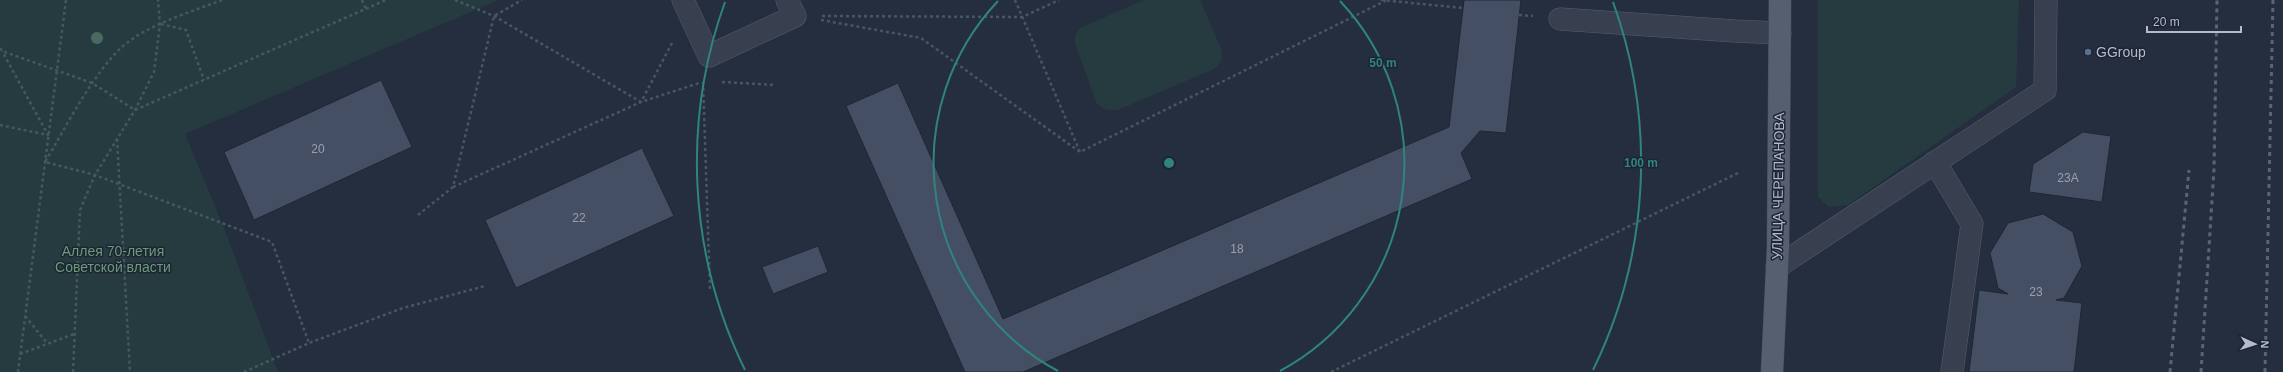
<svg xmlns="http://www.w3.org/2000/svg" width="2283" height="372" viewBox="0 0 2283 372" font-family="Arial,sans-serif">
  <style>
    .green { fill: #263b40 }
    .building { fill: #454f63; stroke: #1f2736 }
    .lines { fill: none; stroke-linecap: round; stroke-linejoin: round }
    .minor-casing { stroke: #565e6d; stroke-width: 23 }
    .major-casing { stroke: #414958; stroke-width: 23 }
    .path { stroke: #44585d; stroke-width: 2.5; stroke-dasharray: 3 3; stroke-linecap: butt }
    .minor { stroke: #38404f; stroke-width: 22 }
    .major { stroke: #565f6f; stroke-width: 22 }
    .rail { stroke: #5a6476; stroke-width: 3; stroke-dasharray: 4 4; stroke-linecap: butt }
    .tree { fill: #4b6a5f }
    .ring { fill: none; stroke: #308480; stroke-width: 2 }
    .service-dot { fill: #5c6f8a; stroke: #1d2534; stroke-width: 1.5 }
    .labels { text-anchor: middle; stroke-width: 3; stroke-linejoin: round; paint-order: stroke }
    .number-label { font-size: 12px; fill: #98a0b0 }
    .poi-label { font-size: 14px; fill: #b4bbca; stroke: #1d2534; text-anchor: start }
    .street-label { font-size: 14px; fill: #b4bbca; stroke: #1d2534 }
    .park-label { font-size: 14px; fill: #6b9b79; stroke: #1d2534 }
    .centre { fill: #308480; stroke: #1d2534; stroke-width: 2 }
    .ring-label { font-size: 12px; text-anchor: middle; font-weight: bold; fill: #308480; stroke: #1d2534; stroke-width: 3; stroke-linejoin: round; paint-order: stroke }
  </style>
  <rect width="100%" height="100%" fill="#242e3f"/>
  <!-- green -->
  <g class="green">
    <path d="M0,0h496v1l-311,133 37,89 56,149h-278z"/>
    <path d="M1144,0h56l22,51 -1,11 -7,7 -96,41h-11l-10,-6 -22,-60v-9l5,-7z"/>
    <path d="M1818,0h201l-3,87 -168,118 -19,2 -11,-10z"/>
  </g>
  <!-- building -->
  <g class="building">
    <path d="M1464,0h57l-15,133 -26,-2 -19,22 11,26 -449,193h-58l-119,-266 52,-23 105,236 446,-192z"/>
    <path d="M381,80l31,67 -158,73 -30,-68z"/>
    <path d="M2083,132l28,4 -9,66 -73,-10 4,-28z"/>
    <path d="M642,148l32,68 -158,72 -31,-68z"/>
    <path d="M2043,214l30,18 9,34 -18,32 -8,2 26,3 -8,69h-105l10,-82 29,4 -10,-6 -8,-35 18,-30z"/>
    <path d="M818,246l10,26 -55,22 -11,-27z"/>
  </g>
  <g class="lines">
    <defs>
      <g id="minor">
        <path d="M683,0l26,56 86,-40 -8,-16"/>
        <path d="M1560,19l175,12 45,2"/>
        <path d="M1935,162l37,62 -20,148"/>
        <path d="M1777,267l268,-177 1,-90"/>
      </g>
      <path id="major" d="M1772,372l6,-124 2,-248"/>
    </defs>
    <!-- minor casing -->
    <use href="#minor" class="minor-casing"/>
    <!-- major casing -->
    <use href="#major" class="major-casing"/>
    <!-- path -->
    <g class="path">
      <path d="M222,0c-31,12 -73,24 -99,46 -30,27 -57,81 -78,116l50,13 177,67 37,101"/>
      <path d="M362,0l4,9"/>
      <path d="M455,0l39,16 147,86 58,-19"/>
      <path d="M1015,0l65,152 307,-152"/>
      <path d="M1381,0l82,8"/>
      <path d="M1519,15l14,1"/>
      <path d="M822,16l200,1 37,-17"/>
      <path d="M821,20l100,18 159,114"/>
      <path d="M161,24l25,6 18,50"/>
      <path d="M0,48l2,3 90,32 43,27 251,-110"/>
      <path d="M703,82l7,208"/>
      <path d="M722,82l54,3"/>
      <path d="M0,125l48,10 -46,-84"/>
      <path d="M117,139l13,233"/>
      <path d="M453,187l188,-85 31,-59"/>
      <path d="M418,215l35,-28 41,-171 28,-16"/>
      <path d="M25,316l22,27"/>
      <path d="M20,354l54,-20"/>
      <path d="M18,372l48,-372"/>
      <path d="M73,372l7,-162 15,-35 40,-65 19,-38 6,-48 -2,-24"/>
      <path d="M244,372l65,-29 94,-35 82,-22"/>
      <path d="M1331,372l407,-199"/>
    </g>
    <!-- minor -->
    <use href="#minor" class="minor"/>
    <!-- major -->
    <use href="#major" class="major"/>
    <!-- rail -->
    <g class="rail">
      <path d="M2170,372l19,-202"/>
      <path d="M2201,372l13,-203 3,-169"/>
      <path d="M2265,372l8,-372"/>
    </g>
  </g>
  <!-- trees -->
  <circle class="tree" cx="97" cy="38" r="6"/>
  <!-- distance rings -->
  <g class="ring">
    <path d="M1058 371A236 236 0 0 1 998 1M1340 1A236 236 0 0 1 1280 371"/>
    <path d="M745 370A472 472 0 0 1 725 2M1613 2A472 472 0 0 1 1593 370"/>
  </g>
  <!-- markers -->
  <circle class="service-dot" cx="2088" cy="52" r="4"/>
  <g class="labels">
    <!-- number labels -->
    <g class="number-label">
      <text x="318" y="153">20</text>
      <text x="2068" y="182">23А</text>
      <text x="579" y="222">22</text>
      <text x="1237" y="253">18</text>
      <text x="2036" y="296">23</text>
    </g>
    <!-- poi labels -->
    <g class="poi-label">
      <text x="2096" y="57">GGroup</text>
    </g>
    <!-- street labels -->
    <g class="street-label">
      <text transform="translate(1778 186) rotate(-89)" y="5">УЛИЦА ЧЕРЕПАНОВА</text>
    </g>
    <!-- park labels -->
    <g class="park-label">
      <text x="113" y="256">Аллея 70-летия<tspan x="113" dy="16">Советской власти</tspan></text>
    </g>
  </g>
  <circle cx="1169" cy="163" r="6" class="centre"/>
  <g class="ring-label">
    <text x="1383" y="67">50 m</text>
    <text x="1641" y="167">100 m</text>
  </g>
  <!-- north arrow -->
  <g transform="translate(2255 344) rotate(93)" stroke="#1d2534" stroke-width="3" paint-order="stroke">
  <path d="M0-3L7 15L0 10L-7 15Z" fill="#b4bbca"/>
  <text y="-6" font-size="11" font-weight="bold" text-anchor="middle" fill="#b4bbca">N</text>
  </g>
  <!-- scale -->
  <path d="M2147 26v6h94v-6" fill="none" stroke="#b4bbca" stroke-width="2"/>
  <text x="2153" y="26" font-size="12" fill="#b4bbca" stroke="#1d2534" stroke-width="3" paint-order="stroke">20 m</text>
</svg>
